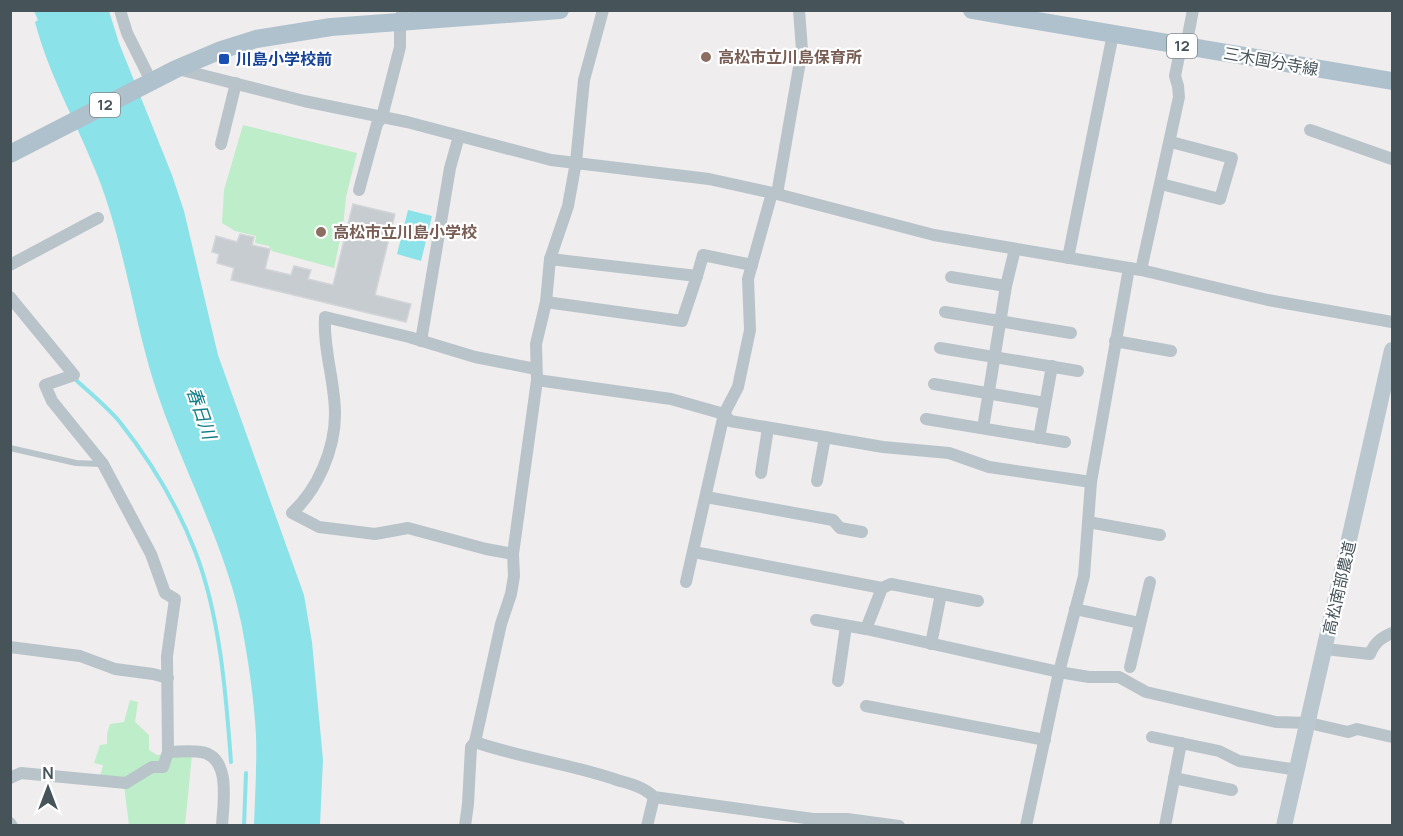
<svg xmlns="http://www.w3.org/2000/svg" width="1403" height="836" viewBox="0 0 1403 836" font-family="Manrope,'Noto Sans JP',sans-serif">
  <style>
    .green { fill: #bdedc9 }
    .water { fill: #8be2e8 }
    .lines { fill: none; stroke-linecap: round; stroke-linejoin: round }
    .stream { stroke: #8be2e8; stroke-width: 4 }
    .building { fill: #c7ccd0; stroke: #d2d5d9; stroke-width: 1.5 }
    .lane { stroke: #b9c4ca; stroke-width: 6 }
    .street { stroke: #b9c4ca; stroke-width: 12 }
    .secondary { stroke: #bac7cf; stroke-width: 16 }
    .primary { stroke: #aec1cc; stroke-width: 18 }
    .education-dot { fill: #8d6e63; stroke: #fff; stroke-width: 2 }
    .transit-dot { fill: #1a4fb4; stroke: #fff; stroke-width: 2 }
    .labels { text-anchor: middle; stroke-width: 4.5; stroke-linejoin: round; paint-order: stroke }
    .shield { fill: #fff; stroke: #7e878c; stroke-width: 1.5 }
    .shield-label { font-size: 15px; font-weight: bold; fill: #46545a }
    .education-label { font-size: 16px; font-weight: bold; fill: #785e54; stroke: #fff; text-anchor: start }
    .transit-label { font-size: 16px; font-weight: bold; fill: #164399; stroke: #fff; text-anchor: start }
    .street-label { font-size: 16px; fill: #46545a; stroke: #fff }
    .water-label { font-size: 18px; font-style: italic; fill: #117e86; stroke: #fff }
  </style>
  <rect width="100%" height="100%" fill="#f0edee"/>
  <!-- green -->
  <g class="green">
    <path d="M243,125l114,28 -11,44 -3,29 -9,42 -62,-17 -3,-5 -14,-3 1,-7 -21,-5 -13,-8 2,-33z"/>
    <path d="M130,700l8,2 -3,20 14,13v15l8,5h35l-7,70h-56l-6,-47 -23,-2 3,-11 -9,-2 6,-18 7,-1v-10l3,-10 14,-2z"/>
  </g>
  <!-- water -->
  <g class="water">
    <path d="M34,11h75l10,32 53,132 12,36 34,144 86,240 8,47 11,118 -3,65h-66c1,-30 3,-60 2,-90 -2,-37 -8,-77 -15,-113 -17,-81 -62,-160 -87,-239 -21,-67 -30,-140 -56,-206 -20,-52 -49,-101 -63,-155l3,-2z"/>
    <path d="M408,210l24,6 -11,45 -24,-7z"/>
  </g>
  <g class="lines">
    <!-- stream -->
    <g class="stream">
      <path d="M76,380c14,13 30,26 43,41 31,39 58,83 76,130 25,64 31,143 36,211"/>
      <path d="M244,826l2,-53"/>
    </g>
  </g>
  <!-- building -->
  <path class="building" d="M353,204l42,10 -20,81 36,9 -5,18 -175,-42 3,-12 -17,-5 2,-9 -7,-2 4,-16 21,6 3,-8 14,3 -2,8 18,4 -5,20 26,6 3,-9 17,4 -3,9 25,6z"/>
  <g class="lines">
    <!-- lane -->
    <path class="lane" d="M10,448l66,15 25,1"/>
    <!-- street -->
    <g class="street">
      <path d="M120,10l7,23 24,48"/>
      <path d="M1186,46l7,-36"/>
      <path d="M178,69l126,32 103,21 144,38 158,19 68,15 157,41 207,35 127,30 124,22"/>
      <path d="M1310,130l82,29"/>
      <path d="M221,144l15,-61"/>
      <path d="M1161,184l59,15 12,-41 -61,-16"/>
      <path d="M359,190l18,-66 5,-7 18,-70v-26l3,-11"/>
      <path d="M777,194l25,-144 -3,-40"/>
      <path d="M1068,258l45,-224"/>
      <path d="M550,259l147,17 6,-21 49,10"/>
      <path d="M10,265l88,-47"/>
      <path d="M1141,270l38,-173 -1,-11 -3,-10 6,-30"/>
      <path d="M951,277l55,9"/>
      <path d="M10,297l64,78 -29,10 7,16 51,63 48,90 14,39 10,6 -8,57 1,96c10,0 23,-2 33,0 31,5 22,52 21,74"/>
      <path d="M546,302l136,19 15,-45"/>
      <path d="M945,312l126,21"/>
      <path d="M421,341l29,-173 9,-32"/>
      <path d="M1115,341l56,10"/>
      <path d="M940,348l138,23"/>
      <path d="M537,380l134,19 53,15 6,7 153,26 66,6 40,14 102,15"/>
      <path d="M934,384l111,19"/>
      <path d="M926,419l139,23"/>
      <path d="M983,428l23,-142 9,-37"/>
      <path d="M1039,438l13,-72"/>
      <path d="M761,473l7,-45"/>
      <path d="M817,481l8,-44"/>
      <path d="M706,497l127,23 7,8 22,4"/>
      <path d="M1088,522l72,13"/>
      <path d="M694,552l188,36 -16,41 193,43 30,5h30l27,15 130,30 33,1 39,9 9,-3 35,8"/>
      <path d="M513,554l-27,-5 -78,-21 -33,6 -56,-7 -27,-14c26,-24 43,-64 43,-99 0,-33 -12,-64 -10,-97l84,20 66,20 61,12"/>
      <path d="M686,582l38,-168 14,-27 12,-57 -2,-51 24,-86"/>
      <path d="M882,588l9,-4 87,17"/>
      <path d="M1075,609l65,14"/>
      <path d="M816,620l50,9"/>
      <path d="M931,644l10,-50"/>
      <path d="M10,647l70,9 35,13 38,5 15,4"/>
      <path d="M1325,649l45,5c5,-12 11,-16 22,-21"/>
      <path d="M1130,667l20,-85"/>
      <path d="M838,681l8,-55"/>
      <path d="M866,706l179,34"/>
      <path d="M1152,737l67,14 20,10 59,9"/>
      <path d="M475,742c46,16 96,22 142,38 14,4 27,7 37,17l159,22h34l52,7"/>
      <path d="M10,778l11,-5 105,10 26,-16h11l5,-15"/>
      <path d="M1174,778l58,12"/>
      <path d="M10,823l2,3"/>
      <path d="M465,826l3,-22 3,-57 4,-5 26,-118 10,-30 3,-18 -1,-22 24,-174 -1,-36 10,-42 4,-43 18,-53 8,-44 8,-82 19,-70"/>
      <path d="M647,826l7,-29"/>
      <path d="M1026,826l33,-154 25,-96 7,-94 38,-214"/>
      <path d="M1165,826l16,-83"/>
    </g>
    <!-- secondary -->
    <path class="secondary" d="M1284,826l108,-476"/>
    <!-- primary -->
    <g class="primary">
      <path d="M972,10l420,71"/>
      <path d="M10,154l166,-85 45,-19 35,-11 75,-12 229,-17"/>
    </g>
  </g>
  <!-- markers -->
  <g class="education-dot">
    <circle cx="706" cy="57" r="6"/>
    <circle cx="321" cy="232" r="6"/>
  </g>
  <rect class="transit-dot" x="218" y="53" width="12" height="12" rx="3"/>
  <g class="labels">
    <!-- shield labels -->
    <g class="shield">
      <rect x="1167" y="34" width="30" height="24" rx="4.5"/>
      <rect x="90" y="93" width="30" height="24" rx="4.5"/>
    </g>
    <g class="shield-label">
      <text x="1182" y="51">12</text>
      <text x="105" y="110">12</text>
    </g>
    <!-- education labels -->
    <g class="education-label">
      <text x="718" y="63">高松市立川島保育所</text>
      <text x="333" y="238">高松市立川島小学校</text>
    </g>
    <!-- transit labels -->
    <g class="transit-label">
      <text x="236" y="65">川島小学校前</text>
    </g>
    <!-- street labels -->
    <g class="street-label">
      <text transform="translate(1271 61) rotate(10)" y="6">三木国分寺線</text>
      <text transform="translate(1339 588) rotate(-77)" y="6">高松南部農道</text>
    </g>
    <!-- water labels -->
    <g class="water-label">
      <text transform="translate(201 413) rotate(71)" y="6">春日川</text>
    </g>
  </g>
  <!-- border -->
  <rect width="1403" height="836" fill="none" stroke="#46545a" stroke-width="24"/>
  <!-- north arrow -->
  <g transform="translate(48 788)" stroke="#ffffff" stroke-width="4.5" paint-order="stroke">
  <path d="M0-4.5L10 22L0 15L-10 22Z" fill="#46545a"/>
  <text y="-9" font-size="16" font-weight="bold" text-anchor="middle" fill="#46545a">N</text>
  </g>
</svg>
